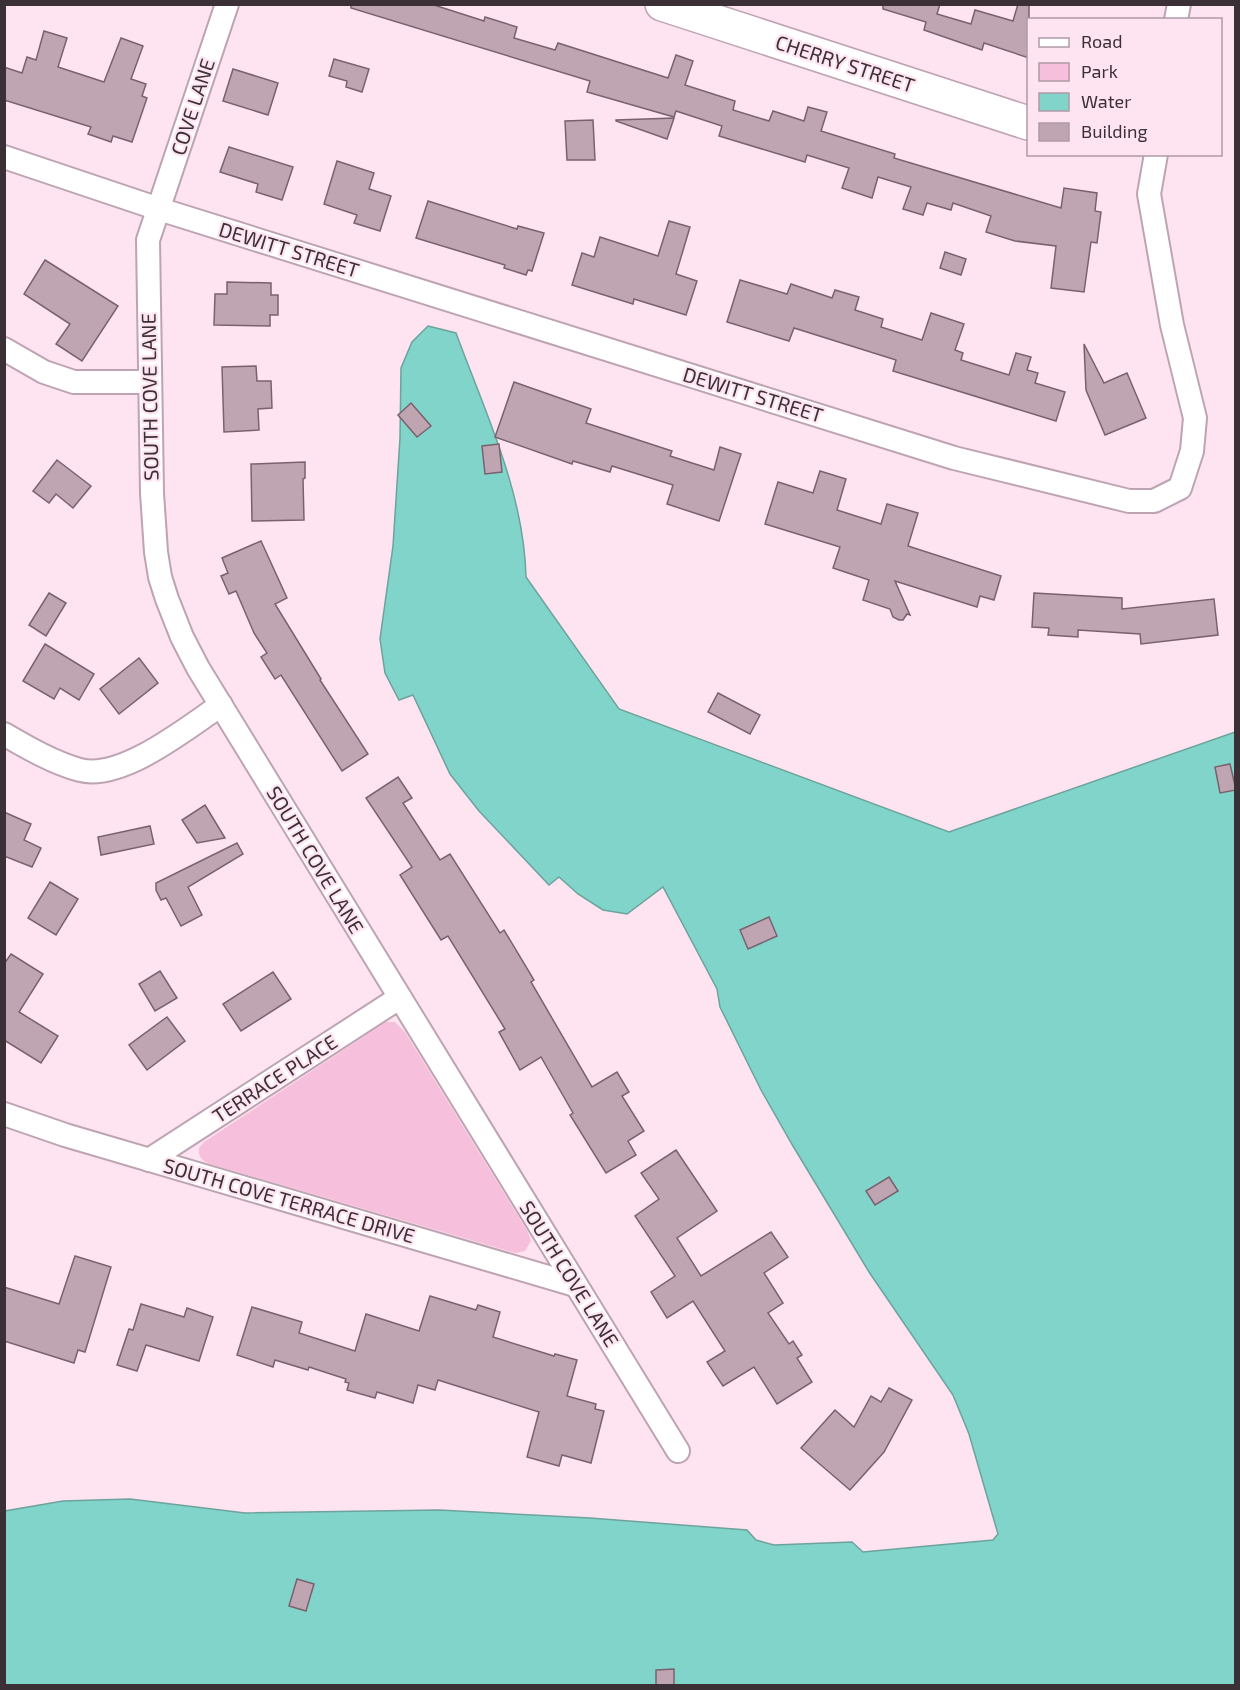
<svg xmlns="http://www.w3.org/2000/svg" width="1240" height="1690" viewBox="0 0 1240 1690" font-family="'Exo 2',sans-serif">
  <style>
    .green { fill: #f6bfdc }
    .water { fill: #81d4c9; stroke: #6ca39d; stroke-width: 1.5 }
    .building { fill: #bfa5b2; stroke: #79626f; stroke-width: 1.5 }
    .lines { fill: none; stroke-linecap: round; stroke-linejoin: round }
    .street-casing { stroke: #bea4b2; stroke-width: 26 }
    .secondary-casing { stroke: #bea4b2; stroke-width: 36 }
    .street { stroke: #fff; stroke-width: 22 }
    .secondary { stroke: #fff; stroke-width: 33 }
    .labels { text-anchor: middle; stroke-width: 4.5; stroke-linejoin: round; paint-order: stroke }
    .street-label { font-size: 20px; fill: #3a3035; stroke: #fee3f1 }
  </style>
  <rect width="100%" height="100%" fill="#fee3f1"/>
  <!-- green -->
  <path class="green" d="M386,1022h9l10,10 123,200 3,9 -6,10 -10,2 -305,-89c-8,-3 -12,-7 -11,-16l5,-6z"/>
  <!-- water -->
  <path class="water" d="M428,326l28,7c29,79 68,159 70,244l93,132 330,123 286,-100v953l-1230,1v-175l58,-10 67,-2 115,14 194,-3 151,8 157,12 9,10 18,5 78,-3 11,10 130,-12 5,-6 -29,-100 -16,-39 -84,-123 -76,-126 -32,-56 -41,-83 -3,-18 -54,-102 -36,27 -24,-4 -25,-16 -19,-17 -10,8 -70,-74 -29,-37 -37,-79 -14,5 -14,-27 -5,-34 13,-93 7,-108 1,-70 11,-26z"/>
  <!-- building -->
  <g class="building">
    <path d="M351,4h80l53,17 1,-4 32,10 -3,11 41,12 3,-7 110,35 8,-23 17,6 -8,24 50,16 -2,9 36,11 4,-10 31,10 4,-14 19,5 -6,19 74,23 -1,4 167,50 3,-20 33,5 -2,18 6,1 -4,31 -6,-1 -7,50 -33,-4 5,-42 -41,-5 -29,-9 5,-16 -38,-13 -2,7 -24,-7 -4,12 -20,-6 8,-22 -33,-10 -6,21 -30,-10 7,-20 -42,-13 -2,7 -86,-26 3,-10 -46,-15 -2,6 -87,-25 3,-11 -239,-73z"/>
    <path d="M883,4h57l-3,10 34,10 4,-14 38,11 5,-17h11v54l-45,-15 -2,7 -58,-20 2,-8 -43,-13z"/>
    <path d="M44,31l23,7 -9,29 46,15 17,-44 22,8 -12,33 15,5 -4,12 5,2 -15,44 -19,-6 -2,6 -23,-8 3,-7 -87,-27v-33l18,6 5,-16 9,3z"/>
    <path d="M334,59l35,10 -7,23 -16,-5 1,-6 -18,-5z"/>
    <path d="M233,69l45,14 -10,32 -45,-14z"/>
    <path d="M674,118l-7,21 -51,-18v-1z"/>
    <path d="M593,120l2,40h-28l-2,-39z"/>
    <path d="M229,147l64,20 -11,33 -26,-8 2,-8 -38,-12z"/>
    <path d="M337,161l37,12 -5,16 22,7 -11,35 -26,-8 3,-8 -33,-11z"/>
    <path d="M428,201l89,28 1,-3 26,7 -12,38 -4,-1 -2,5 -22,-7 1,-3 -89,-27z"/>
    <path d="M669,221l21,6 -14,47 21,7 -11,34 -52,-16 -1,5 -61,-19 10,-32 12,4 6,-20 58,19z"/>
    <path d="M945,252l21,7 -5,16 -21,-7z"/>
    <path d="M45,260l73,46 -36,55 -26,-17 14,-20 -46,-30z"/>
    <path d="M740,280l47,14 4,-10 41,14 3,-8 24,7 -4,13 28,9 -2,8 41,13 9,-27 33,11 -9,26 8,3 -2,7 48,15 7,-22 15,4 -4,13 11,3 -3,10 30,9 -9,29 -163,-50 3,-11 -102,-32 -5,13 -62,-19z"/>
    <path d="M227,282l44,1v12h7v20h-8v11l-56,-1 1,-31h12z"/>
    <path d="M1084,344l20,39 23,-10 19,45 -41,17 -19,-45z"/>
    <path d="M256,366l1,15h14l1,27 -14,1 1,21 -35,2 -2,-65z"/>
    <path d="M514,382l77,27 -5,14 86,28 -2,5 44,14 6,-23 21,7 -22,67 -52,-17 6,-19 -61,-19 -2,6 -37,-11 -1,3 -77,-27z"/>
    <path d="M411,403l20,23 -14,11 -19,-22z"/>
    <path d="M499,444l3,28 -17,2 -3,-28z"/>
    <path d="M57,460l34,26 -18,22 -17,-14 -7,9 -16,-12z"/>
    <path d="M305,462v16l-2,1 1,41 -52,1 -1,-57z"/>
    <path d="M820,471l26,8 -9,31 44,14 6,-20 31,9 -10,33 93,30 -7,24 -14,-4 -3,11 -82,-26 15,34 -3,-1 -4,6h-4l-6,-3 -3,-8 -27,-9 6,-20 -36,-12 7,-21 -75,-23 13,-42 35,11z"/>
    <path d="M261,541l26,57 -12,6 46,75 -1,1 48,74 -26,17 -61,-96 -6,4 -14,-22 6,-4 -13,-20 -18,-42 -7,3 -8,-18 7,-3 -6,-15z"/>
    <path d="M49,593l17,10 -20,33 -17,-11z"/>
    <path d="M1034,593l88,5v11l92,-10 4,36 -77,9 -1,-10 -62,-4v7l-30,-2 1,-7 -17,-1z"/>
    <path d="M45,644l49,30 -15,26 -19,-12 -6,11 -31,-18z"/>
    <path d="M139,658l19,25 -39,31 -19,-25z"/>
    <path d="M718,693l42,22 -10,19 -42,-22z"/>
    <path d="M1230,764l6,26 -16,3 -5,-26z"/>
    <path d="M398,777l14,21 -9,5 37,57 10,-6 50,79 4,-3 30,50 -3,2 61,105 25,-15 12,20 -7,4 22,35 -16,10 8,14 -30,18 -36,-58 3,-2 -32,-56 -21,13 -21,-38 6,-3 -57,-93 -7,4 -41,-65 12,-8 -46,-69z"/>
    <path d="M205,805l20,33 -28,5 -15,-23z"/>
    <path d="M4,812l27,12 -7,16 17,8 -9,19 -28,-11z"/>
    <path d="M150,826l4,18 -53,11 -3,-18z"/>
    <path d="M237,843l6,11 -55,33 14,28 -21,11 -15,-28 -5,2 -5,-10v-7z"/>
    <path d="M50,882l28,17 -22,36 -28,-17z"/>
    <path d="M769,917l8,19 -29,13 -8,-19z"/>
    <path d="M11,954l32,20 -24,38 39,24 -17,27 -37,-23v-76z"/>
    <path d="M160,971l17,27 -22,13 -16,-27z"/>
    <path d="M273,972l18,27 -50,32 -18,-27z"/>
    <path d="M167,1017l18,24 -38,29 -18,-25z"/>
    <path d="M676,1150l41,61 -40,27 24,38 70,-44 17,25 -24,16 19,30 -15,10 21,31 4,-3 9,14 -5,3 15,24 -35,22 -23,-37 -31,19 -16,-24 18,-11 -32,-50 -26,17 -16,-26 24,-16 -40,-60 24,-17 -18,-26z"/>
    <path d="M889,1177l9,14 -23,14 -9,-14z"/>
    <path d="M75,1256l36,11 -26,85 -7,-2 -4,13 -70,-22v-54l55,17z"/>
    <path d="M430,1296l46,14 2,-5 22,7 -7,25 61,19 1,-2 22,6 -10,36 29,8 -1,5 9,2 -13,52 -29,-8 -3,11 -32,-9 12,-45 -101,-32 -3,10 -17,-5 -5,18 -36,-11 -2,6 -28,-8 2,-7 -4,-1 1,-3 -37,-12 -1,3 -33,-10 -2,7 -36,-12 15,-48 50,15 -3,11 56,18 11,-37 53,17z"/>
    <path d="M141,1304l43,13 3,-9 26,9 -14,44 -53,-16 -9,26 -20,-6 12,-36 4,1z"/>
    <path d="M889,1388l23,12 -28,52 -34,38 -49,-42 34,-38 19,17 17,-31 10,6z"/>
    <path d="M297,1579l17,5 -8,27 -17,-5z"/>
    <path d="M674,1669v17h-18v-16z"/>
  </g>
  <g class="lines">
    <defs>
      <g id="street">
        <path d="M227,4l-79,236 4,253 4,59 4,25 7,22 15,38 16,31 480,783"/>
        <path d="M1176,20l3,-16"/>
        <path d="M4,157l155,52 795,249 175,43h25l26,-13 12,-37 3,-33 -23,-93 -23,-131 7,-40"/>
        <path d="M4,349l40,23 30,10h76"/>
        <path d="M4,734c24,14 50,29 76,36 42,11 108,-43 141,-65"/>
        <path d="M4,1114l61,21 510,150"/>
        <path d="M149,1160l250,-162"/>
      </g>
      <path id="secondary" d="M662,4l366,119"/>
    </defs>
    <!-- street casing -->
    <use href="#street" class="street-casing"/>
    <!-- secondary casing -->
    <use href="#secondary" class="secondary-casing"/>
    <!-- street -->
    <use href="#street" class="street"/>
    <!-- secondary -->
    <use href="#secondary" class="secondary"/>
  </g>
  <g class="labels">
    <!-- street labels -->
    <g class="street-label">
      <text transform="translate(845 64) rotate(18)" y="7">CHERRY STREET</text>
      <text transform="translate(193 107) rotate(-72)" y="7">COVE LANE</text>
      <text transform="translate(289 250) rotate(17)" y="7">DEWITT STREET</text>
      <text transform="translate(753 395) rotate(17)" y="7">DEWITT STREET</text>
      <text transform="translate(150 397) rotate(-91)" y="7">SOUTH COVE LANE</text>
      <text transform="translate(315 860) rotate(59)" y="7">SOUTH COVE LANE</text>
      <text transform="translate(275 1079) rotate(-33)" y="7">TERRACE PLACE</text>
      <text transform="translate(289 1201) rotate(16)" y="7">SOUTH COVE TERRACE DRIVE</text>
      <text transform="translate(569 1274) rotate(58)" y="7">SOUTH COVE LANE</text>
    </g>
  </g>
  <!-- border -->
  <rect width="1240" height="1690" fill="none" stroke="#3a3035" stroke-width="12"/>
  <!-- legend -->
  <rect x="1027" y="18" width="195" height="138" fill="#fee3f1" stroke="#b09ba6" stroke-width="1.5"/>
  <rect x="1039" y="38" width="30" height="9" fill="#ffffff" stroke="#b09ba6" stroke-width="1.5"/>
  <text x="1081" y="48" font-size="18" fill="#3a3035">Road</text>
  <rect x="1039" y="63" width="30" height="18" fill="#f6bfdc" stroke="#b09ba6" stroke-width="1.5"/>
  <text x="1081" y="78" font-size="18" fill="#3a3035">Park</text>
  <rect x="1039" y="93" width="30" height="18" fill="#81d4c9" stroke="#b09ba6" stroke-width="1.5"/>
  <text x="1081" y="108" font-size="18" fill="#3a3035">Water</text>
  <rect x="1039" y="123" width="30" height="18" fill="#bfa5b2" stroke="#b09ba6" stroke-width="1.5"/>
  <text x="1081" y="138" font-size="18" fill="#3a3035">Building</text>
</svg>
